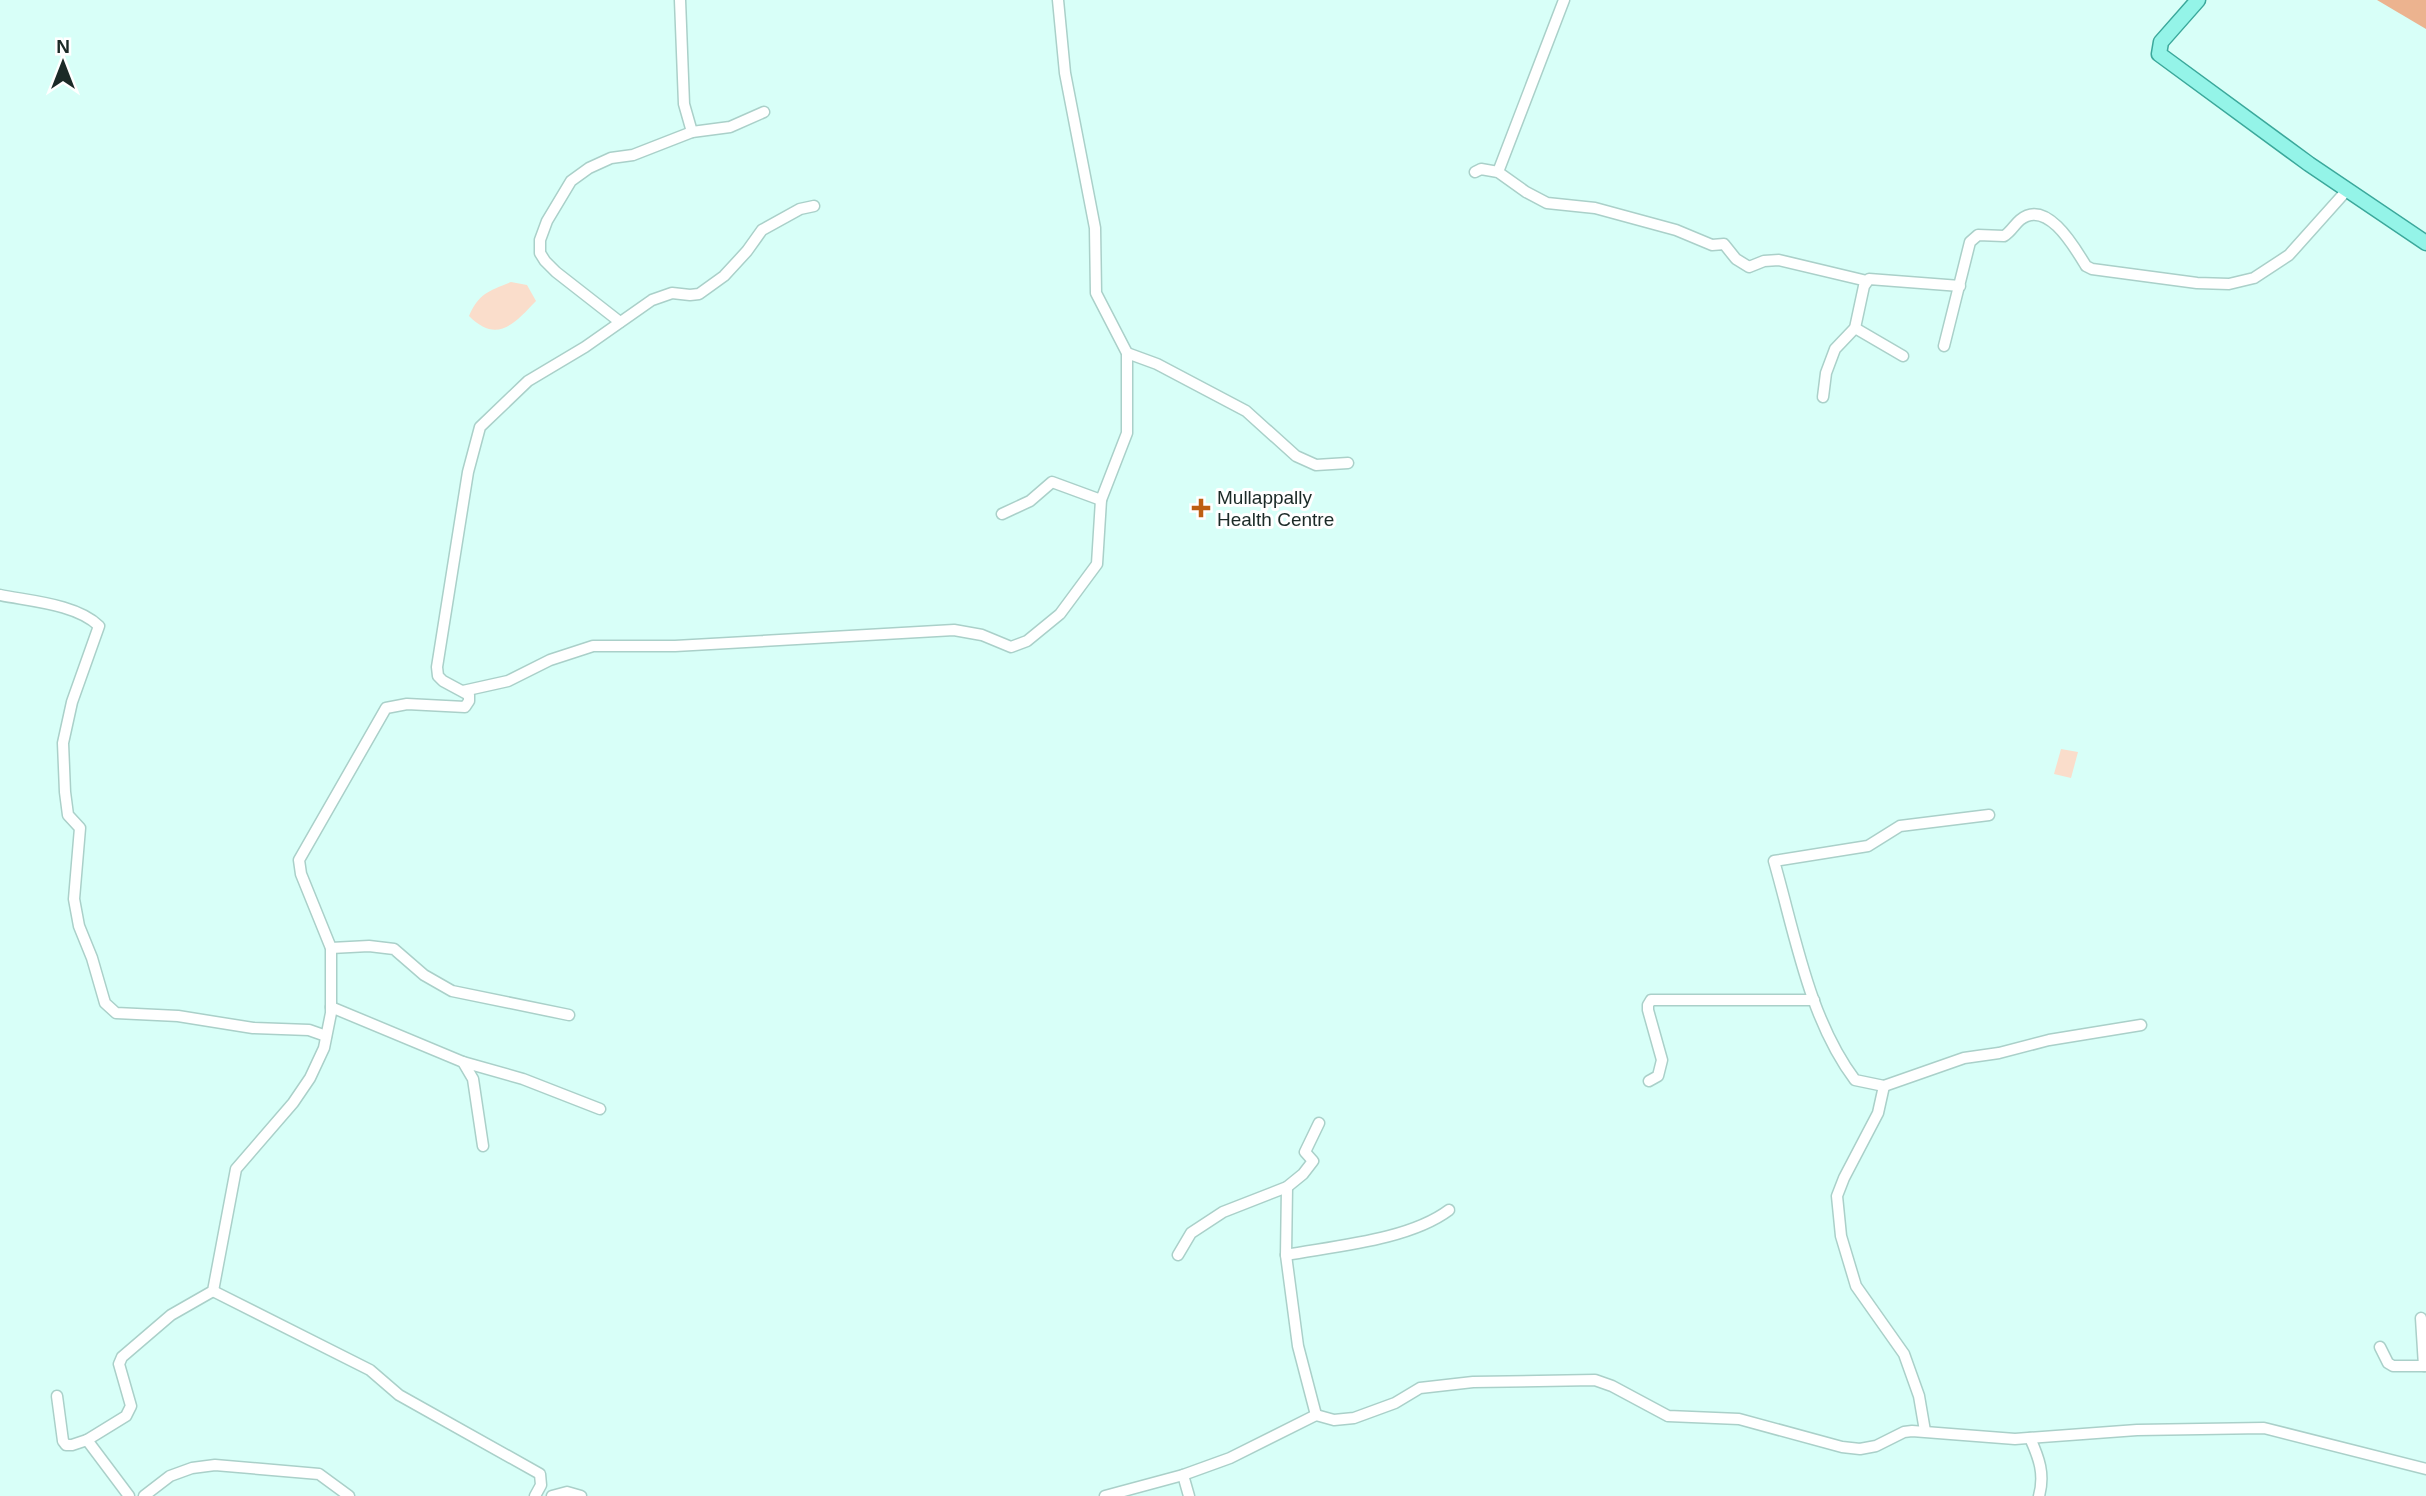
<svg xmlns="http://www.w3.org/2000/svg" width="2426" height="1496" viewBox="0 0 2426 1496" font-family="Arial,sans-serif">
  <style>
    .green { fill: #faddcb }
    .water { fill: #ecb38f }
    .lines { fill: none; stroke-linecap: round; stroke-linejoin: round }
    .minor-casing { stroke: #aad0c9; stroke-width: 13 }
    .major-casing { stroke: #3ba89b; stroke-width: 17 }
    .minor { stroke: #fff; stroke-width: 10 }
    .major { stroke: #94f4e8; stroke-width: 14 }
    .poi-dot { fill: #bd5f12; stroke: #fff; stroke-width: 2.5 }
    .labels { text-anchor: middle; stroke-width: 6; stroke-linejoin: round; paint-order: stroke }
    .poi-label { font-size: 19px; fill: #1b2a27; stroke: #fff; text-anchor: start }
  </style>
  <rect width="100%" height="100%" fill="#d8fff8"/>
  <!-- green -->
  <g class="green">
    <path d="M511,282l16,3 9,16c-22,23 -39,43 -67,15 10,-23 20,-25 42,-34z"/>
    <path d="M2061,749l17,3 -7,26 -17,-4z"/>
  </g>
  <!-- water -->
  <path class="water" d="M2377,0h49v29z"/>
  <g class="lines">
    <defs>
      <g id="minor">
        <path d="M680,0l4,104 8,28"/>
        <path d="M1475,172l6,-3 17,3 28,20 21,11 48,5 81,22 36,15 12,-1 12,15 13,8 15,-6 15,-1 88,21"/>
        <path d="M1498,172l66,-172"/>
        <path d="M620,322l-64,-50 -11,-11 -5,-8v-13l7,-19 24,-40 18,-13 22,-10 22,-3 59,-23 38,-5 34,-15"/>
        <path d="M1855,328l48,28"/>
        <path d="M1944,346l26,-104 8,-7 26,1c7,-4 10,-11 16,-16 27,-22 55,28 66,46l6,3 105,14 32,1 25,-6 35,-23 59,-66"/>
        <path d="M1127,353l30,11 89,47 50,45 20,9 32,-2"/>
        <path d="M1823,397l3,-24 9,-24 20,-21 9,-42 5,-7 91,7"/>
        <path d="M1002,514l28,-13 22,-19 49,18"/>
        <path d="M0,595c29,6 77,9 99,31l-27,76 -9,41 2,49 3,23 12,13 -6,71 5,27 13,32 13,45 11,10 62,3 75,12 56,2 17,6"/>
        <path d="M463,691l45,-10 42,-21 43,-14h82l279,-16 28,5 29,12 16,-6 33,-27 37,-50 4,-64 26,-67v-80l-31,-60 -1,-65 -30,-155 -7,-73"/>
        <path d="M1989,815l-89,11 -32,20 -94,15c21,73 35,158 81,219l29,6 80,-28 35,-5 50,-13 92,-15"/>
        <path d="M331,948l38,-2 25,3 30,26 28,16 117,24"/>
        <path d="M331,1007l132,55 10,17 10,67"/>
        <path d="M463,1062l60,17 77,30"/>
        <path d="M1649,1081l9,-5 4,-16 -14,-50v-5l3,-5h163"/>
        <path d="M1884,1086l-6,27 -34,65 -7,18 4,40 15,50 48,68 15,42 6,35"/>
        <path d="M1287,1187l-1,68 12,91 18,69"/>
        <path d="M1178,1255l13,-22 32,-21 64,-25 16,-13 10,-13 -8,-9 14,-29"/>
        <path d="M1286,1255c49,-9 123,-15 163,-45"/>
        <path d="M213,1291l157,79 29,25 141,79 1,11 -6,11"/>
        <path d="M2421,1318l3,48"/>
        <path d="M2380,1347l8,16 5,3h33"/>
        <path d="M57,1396l6,45 3,4h6l15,-5"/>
        <path d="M2030,1438c9,20 15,36 9,58"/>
        <path d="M1183,1475l6,21"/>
        <path d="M129,1496l-42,-56 39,-24 5,-10 -12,-42 3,-7 49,-42 42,-24 23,-122 57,-66 17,-25 14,-30 7,-35v-65l-30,-74 -2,-14 87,-152 21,-4 58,3 4,-6v-6l-26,-14 -5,-5 -1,-9 31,-195 12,-45 48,-46 57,-34 67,-47 20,-7 18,2 9,-1 25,-18 23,-25 15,-21 38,-21 14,-3"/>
        <path d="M144,1496l26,-20 22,-8 23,-3 104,9 30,22"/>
        <path d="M552,1496l15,-4 14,4"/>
        <path d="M1105,1496l78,-21 47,-17 86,-43 18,5 20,-2 41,-15 25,-15 53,-6 122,-2 17,6 56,30 71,3 103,28 18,2 16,-3 28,-14 8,-1 103,8 122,-9 127,-2 162,41"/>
      </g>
      <path id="major" d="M2198,0l-37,42 -2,12 150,110 117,79"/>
    </defs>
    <!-- minor casing -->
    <use href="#minor" class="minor-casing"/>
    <!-- major casing -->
    <use href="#major" class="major-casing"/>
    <!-- minor -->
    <use href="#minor" class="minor"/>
    <!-- major -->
    <use href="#major" class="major"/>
  </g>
  <!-- markers -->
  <path class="poi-dot" d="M1197.5 497.5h7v7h7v7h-7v7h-7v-7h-7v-7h7z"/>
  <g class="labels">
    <!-- poi labels -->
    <g class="poi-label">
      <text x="1217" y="504">Mullappally<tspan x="1217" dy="22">Health Centre</tspan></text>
    </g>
  </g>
  <!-- north arrow -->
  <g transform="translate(63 63)" stroke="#ffffff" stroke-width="5" paint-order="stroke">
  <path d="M0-5L12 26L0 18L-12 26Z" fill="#1b2a27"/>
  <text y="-10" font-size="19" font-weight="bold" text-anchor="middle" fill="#1b2a27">N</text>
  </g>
</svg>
